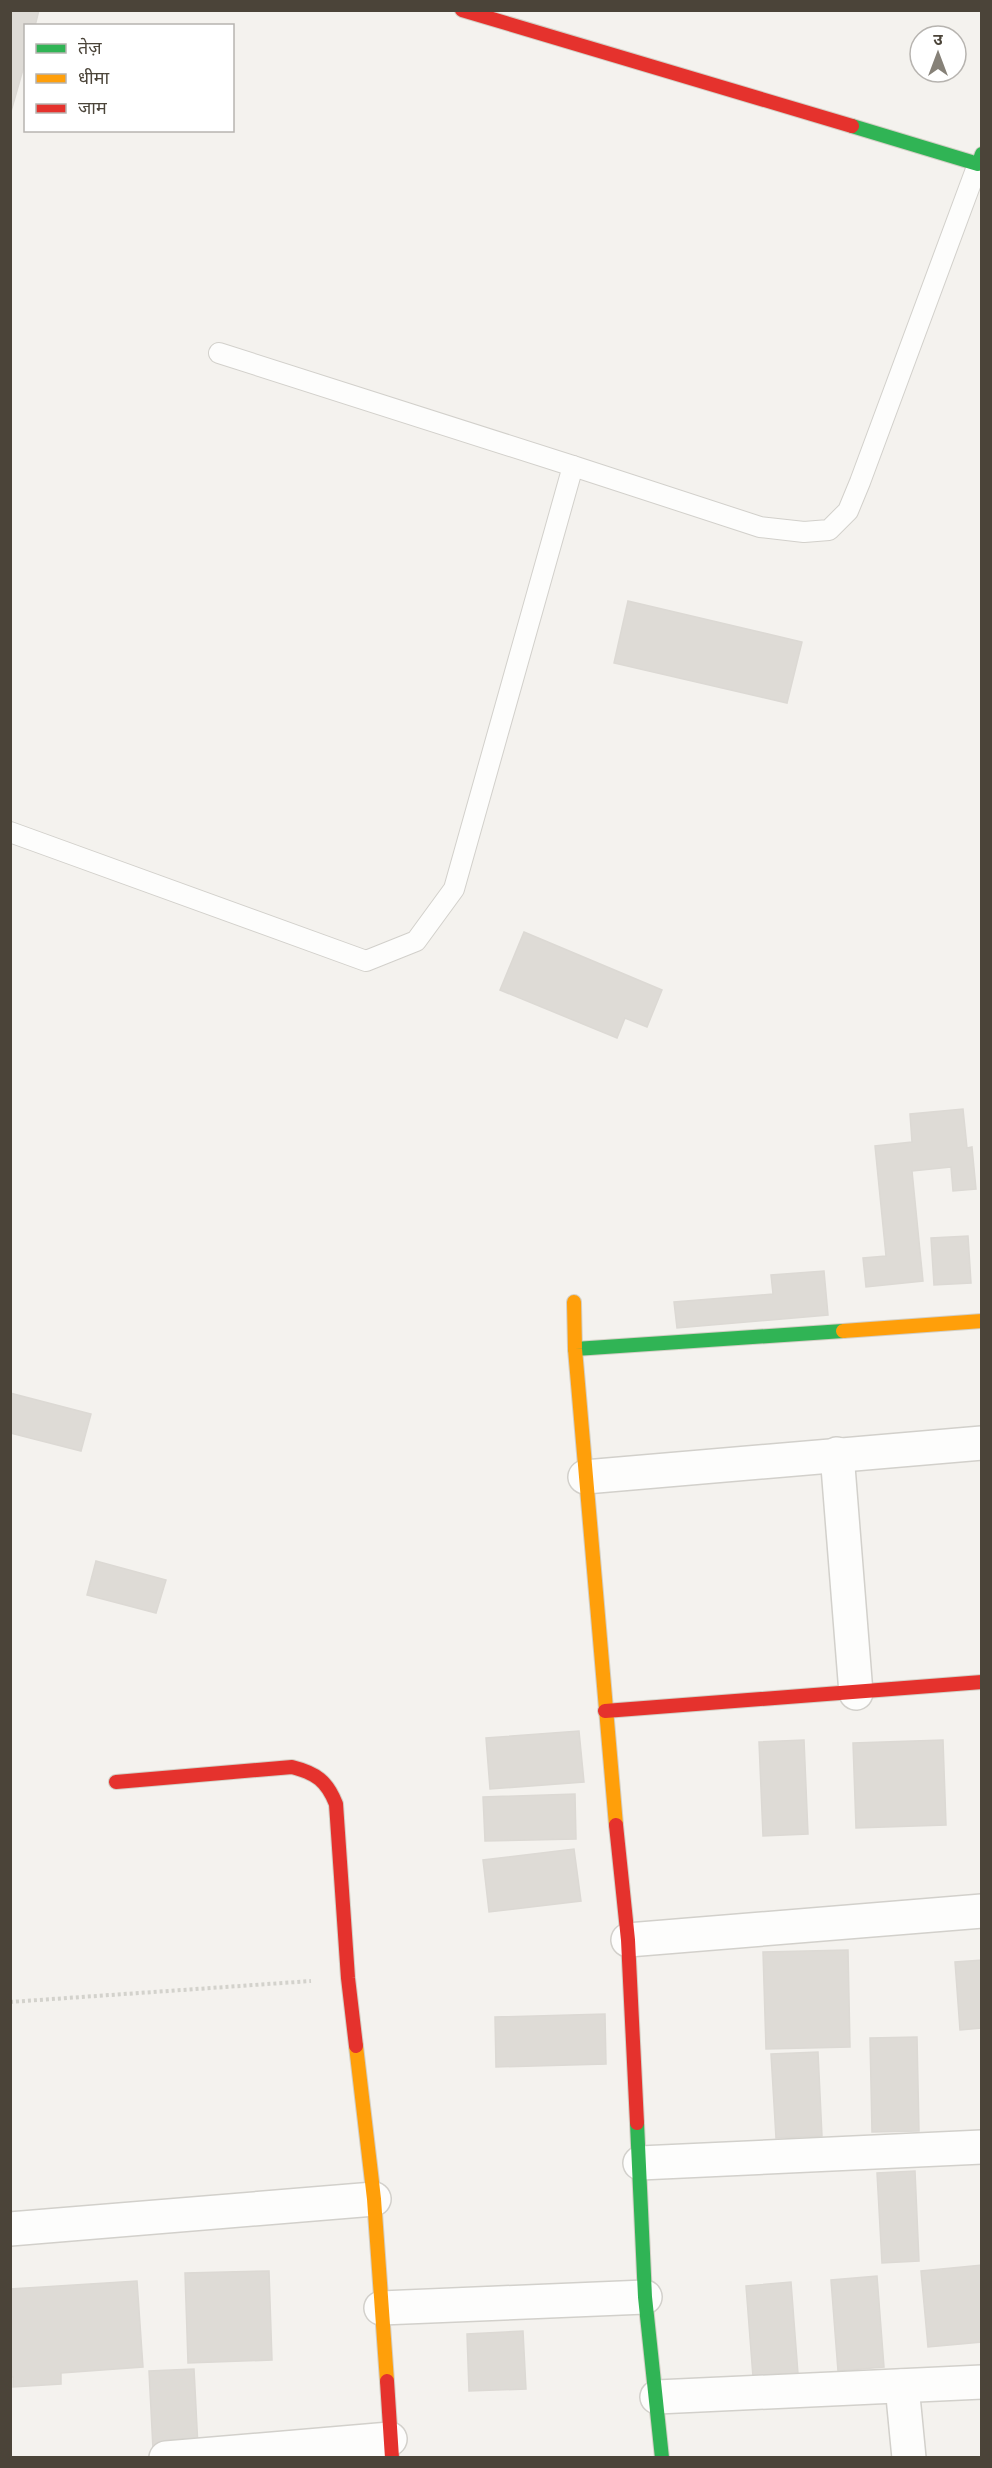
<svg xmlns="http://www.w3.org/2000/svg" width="992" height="2468" viewBox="0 0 992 2468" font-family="Ubuntu,'Noto Sans Devanagari',sans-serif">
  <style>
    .building { fill: #dedbd6; stroke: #dcd9d4; stroke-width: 1.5 }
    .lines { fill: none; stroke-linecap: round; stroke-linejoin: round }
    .lane-casing { stroke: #d2d0cb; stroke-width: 22 }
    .street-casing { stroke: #d2d0cb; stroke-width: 36 }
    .fast-casing { stroke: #d3cfc5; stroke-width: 16 }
    .slow-casing { stroke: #d3cfc5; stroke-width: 16 }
    .jam-casing { stroke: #d3cfc5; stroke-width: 16 }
    .path { stroke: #d3d2cc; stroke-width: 4; stroke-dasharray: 3 3; stroke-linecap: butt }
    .lane { stroke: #fdfdfc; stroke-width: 20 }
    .street { stroke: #fdfdfc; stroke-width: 33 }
    .fast { stroke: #30b455; stroke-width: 14 }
    .slow { stroke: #ff9f0a; stroke-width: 14 }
    .jam { stroke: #e5322d; stroke-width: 14 }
  </style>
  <rect width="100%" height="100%" fill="#f4f2ee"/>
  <!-- building -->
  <g class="building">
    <path d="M10,10h29l-4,16h-9v33l-16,56z"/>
    <path d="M628,601l174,41 -15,61 -173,-40z"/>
    <path d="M524,932l138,58 -15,37 -22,-9 -8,20 -117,-48z"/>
    <path d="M963,1109l4,39 5,-1 4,42 -23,2 -2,-24 -39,4 11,110 -57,6 -3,-29 23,-2 -11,-110 37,-4 -2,-28z"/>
    <path d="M968,1236l3,47 -37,2 -3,-47z"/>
    <path d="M824,1271l4,44 -151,13 -3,-26 99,-8 -2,-19z"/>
    <path d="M10,1393l81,21 -10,37 -71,-18z"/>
    <path d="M96,1561l70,19 -10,33 -69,-18z"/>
    <path d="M579,1731l5,51 -94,7 -4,-51z"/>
    <path d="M804,1740l4,94 -45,2 -4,-94z"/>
    <path d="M943,1740l3,85 -90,3 -3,-85z"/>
    <path d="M575,1794l1,45 -91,2 -2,-44z"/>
    <path d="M574,1849l7,52 -92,11 -6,-52z"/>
    <path d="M848,1950l2,97 -84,2 -3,-97z"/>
    <path d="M982,1960v68l-22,2 -5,-68z"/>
    <path d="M605,2014l1,50 -110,3 -1,-50z"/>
    <path d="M917,2037l2,94 -47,1 -2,-94z"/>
    <path d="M818,2052l4,84 -46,2 -5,-84z"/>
    <path d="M915,2171l4,90 -37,2 -5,-90z"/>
    <path d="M982,2265v77l-54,5 -7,-76z"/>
    <path d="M269,2271l3,89 -84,3 -3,-90z"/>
    <path d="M877,2276l7,91 -46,4 -7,-91z"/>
    <path d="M137,2281l6,86 -82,6v11l-48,3v-10h-3v-88z"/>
    <path d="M791,2282l7,92 -45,3 -7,-91z"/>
    <path d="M523,2331l3,58 -57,2 -2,-57z"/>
    <path d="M194,2369l4,78 -45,2 -4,-78z"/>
  </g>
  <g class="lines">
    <defs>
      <g id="lane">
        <path d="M573,466l187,61 44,5 25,-2 19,-19 12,-29 118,-318"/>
        <path d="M10,832l356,129 50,-20 38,-52 119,-423 -354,-113"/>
      </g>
      <g id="street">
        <path d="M837,1454l19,239"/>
        <path d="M585,1477l397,-34"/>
        <path d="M628,1940l354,-29"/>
        <path d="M640,2163l342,-16"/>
        <path d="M10,2229l364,-30"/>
        <path d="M381,2308l264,-11"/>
        <path d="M902,2386l7,72"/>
        <path d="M657,2397l325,-15"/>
        <path d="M166,2458l224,-19"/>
      </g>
      <g id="fast">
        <path d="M852,126l126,38 4,-10"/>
        <path d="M575,1349l268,-18"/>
        <path d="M637,2123l8,174 17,161"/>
      </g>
      <g id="slow">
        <path d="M574,1302l1,47 41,476"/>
        <path d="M843,1331l139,-10"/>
        <path d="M356,2046l18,153 13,182"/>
      </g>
      <g id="jam">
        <path d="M462,10l390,116"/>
        <path d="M605,1711l377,-29"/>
        <path d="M116,1782l176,-15c24,6 35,14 44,37l12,174 8,68"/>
        <path d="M616,1825l12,115 9,183"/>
        <path d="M387,2381l5,77"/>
      </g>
    </defs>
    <!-- lane casing -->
    <use href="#lane" class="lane-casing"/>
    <!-- street casing -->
    <use href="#street" class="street-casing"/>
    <!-- fast casing -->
    <use href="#fast" class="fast-casing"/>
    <!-- slow casing -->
    <use href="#slow" class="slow-casing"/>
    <!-- jam casing -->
    <use href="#jam" class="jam-casing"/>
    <!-- path -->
    <path class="path" d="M10,2002l301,-21"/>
    <!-- lane -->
    <use href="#lane" class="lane"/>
    <!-- street -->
    <use href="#street" class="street"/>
    <!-- fast -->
    <use href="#fast" class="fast"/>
    <!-- slow -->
    <use href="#slow" class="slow"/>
    <!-- jam -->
    <use href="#jam" class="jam"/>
  </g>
  <!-- border -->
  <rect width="992" height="2468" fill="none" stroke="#4b4439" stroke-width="24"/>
  <!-- legend -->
  <rect x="24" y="24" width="210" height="108" fill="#ffffff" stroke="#b7b4b0" stroke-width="1.5"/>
  <rect x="36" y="44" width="30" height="9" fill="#30b455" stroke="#b7b4b0" stroke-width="1.5"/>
  <text x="78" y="54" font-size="18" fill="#4b4439">तेज़</text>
  <rect x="36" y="74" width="30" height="9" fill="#ff9f0a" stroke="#b7b4b0" stroke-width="1.5"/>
  <text x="78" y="84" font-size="18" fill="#4b4439">धीमा</text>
  <rect x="36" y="104" width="30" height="9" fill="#e5322d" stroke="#b7b4b0" stroke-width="1.5"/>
  <text x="78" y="114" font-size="18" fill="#4b4439">जाम</text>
  <!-- north arrow -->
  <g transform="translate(938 54)"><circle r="28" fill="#ffffff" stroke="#b7b4b0" stroke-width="1.5"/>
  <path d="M0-4.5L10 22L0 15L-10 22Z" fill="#868178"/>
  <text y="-9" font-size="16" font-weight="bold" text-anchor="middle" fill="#4b4439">उ</text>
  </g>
</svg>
